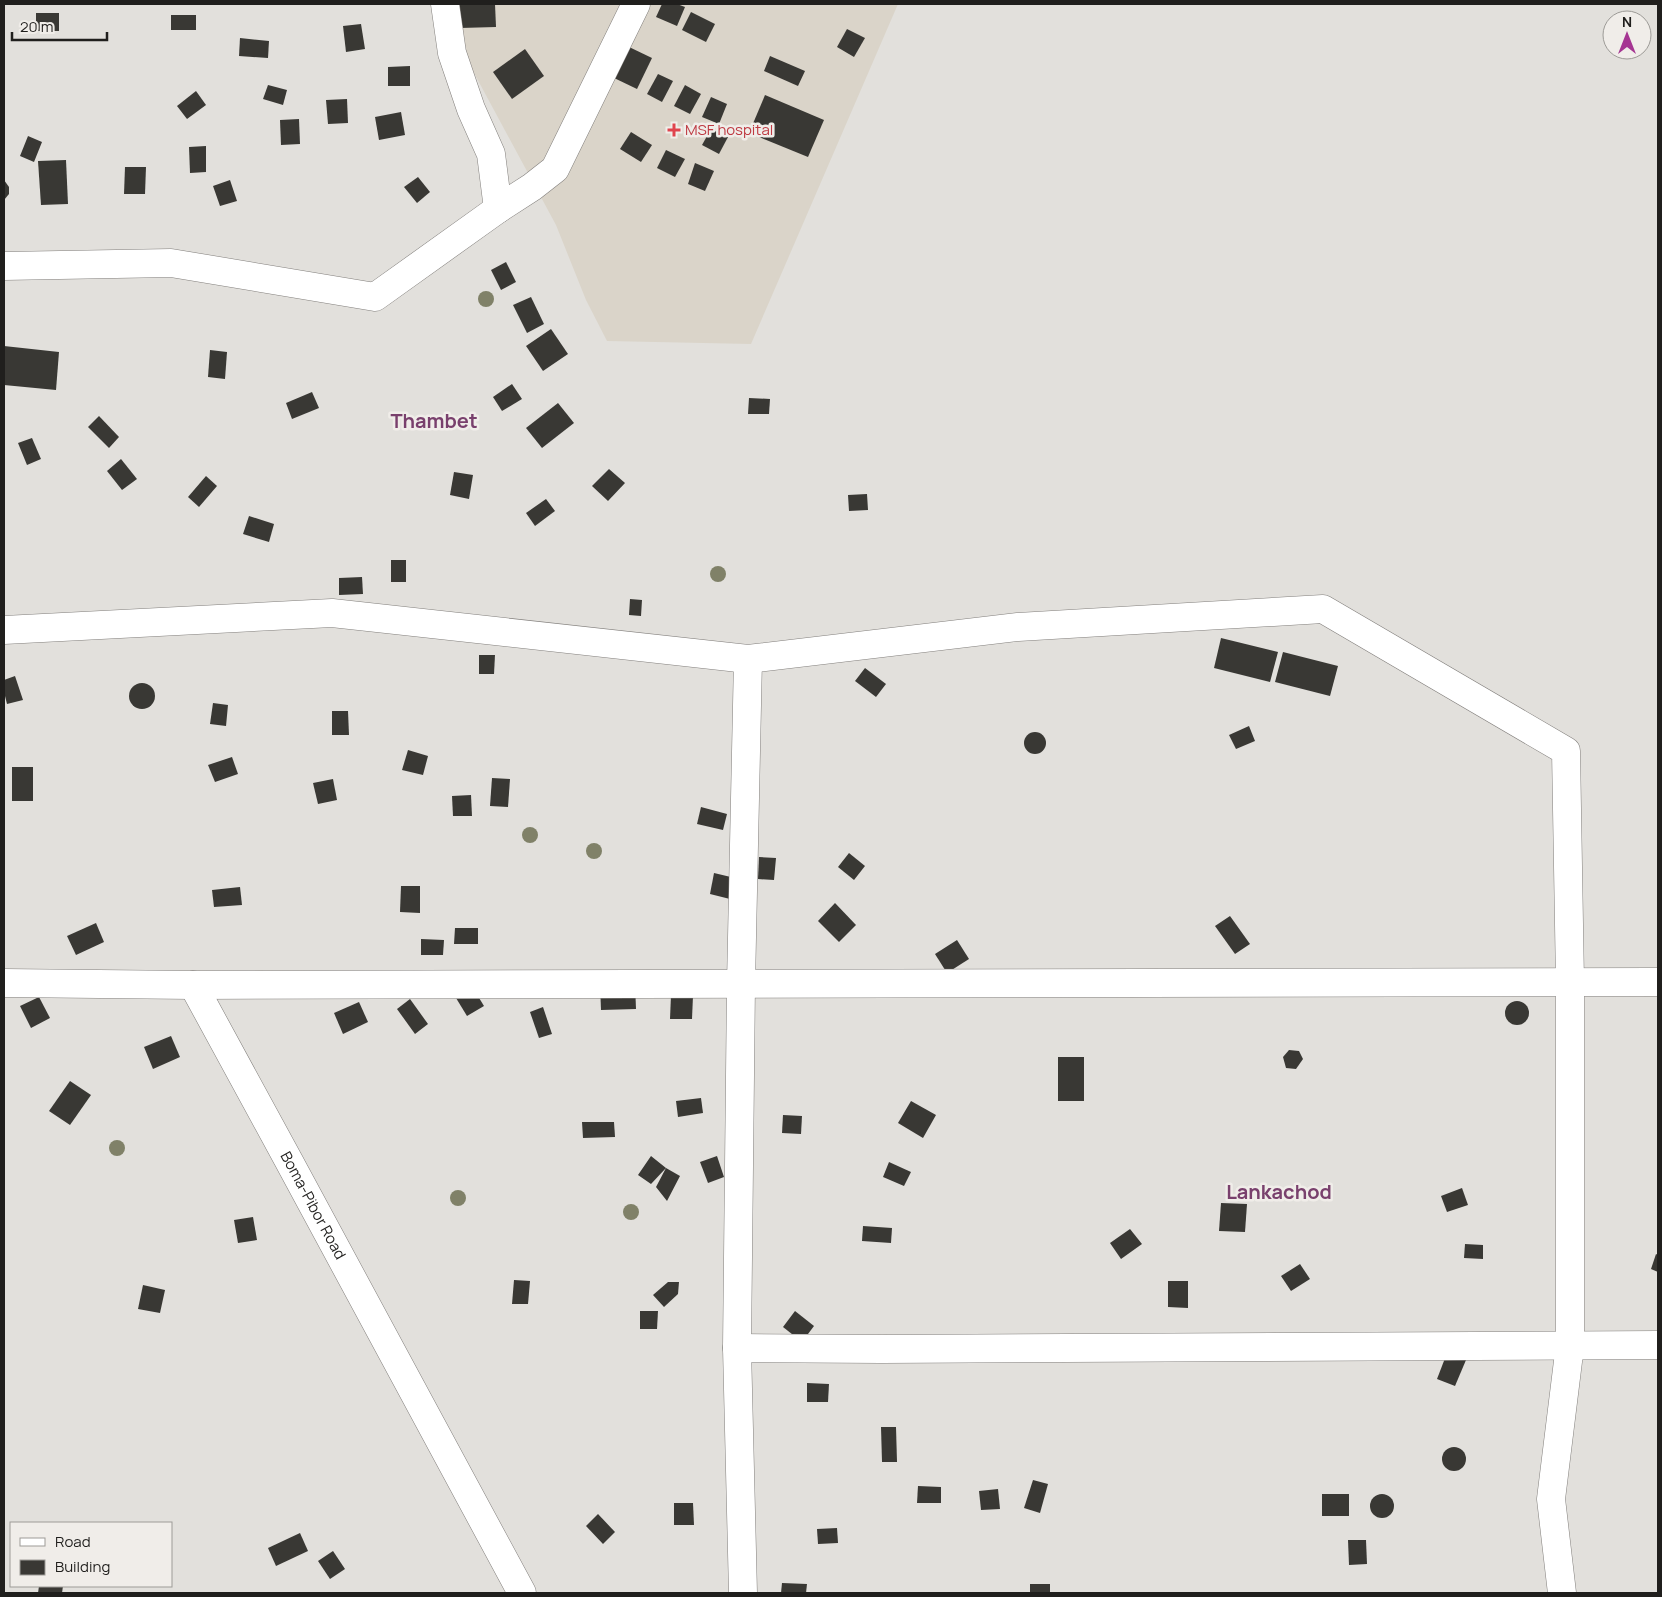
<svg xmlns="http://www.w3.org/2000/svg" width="1662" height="1597" viewBox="0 0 1662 1597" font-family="Manrope,sans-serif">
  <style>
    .built { fill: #dad4c9 }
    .building { fill: #393834 }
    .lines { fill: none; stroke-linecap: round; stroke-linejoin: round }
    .minor-casing { stroke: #827f7c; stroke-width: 29 }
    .minor { stroke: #fff; stroke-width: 28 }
    .tree { fill: #808168 }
    .health-dot { fill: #e0444e; stroke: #f0ede9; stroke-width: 2 }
    .labels { text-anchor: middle; stroke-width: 5; stroke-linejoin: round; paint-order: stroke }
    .health-label { font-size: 15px; fill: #be3a42; stroke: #f0ede9; text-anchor: start }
    .street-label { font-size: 15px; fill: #201f1d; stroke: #f0ede9 }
    .district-label { font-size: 20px; font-weight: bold; fill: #79406d; stroke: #f0ede9 }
  </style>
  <rect width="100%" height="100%" fill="#e2e0dc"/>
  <!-- built -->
  <path class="built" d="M450,4h448l-147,340 -144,-3 -21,-41 -30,-75 -103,-191z"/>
  <!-- building -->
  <g class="building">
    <path d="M459,4h36l1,23 -36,1z"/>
    <path d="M662,4h15l8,3 -8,19 -21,-9z"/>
    <path d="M691,12l24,12 -9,18 -24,-12z"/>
    <rect x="36" y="13" width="23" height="18"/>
    <rect x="171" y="15" width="25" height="15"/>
    <path d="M361,24l4,25 -19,3 -3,-26z"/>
    <path d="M847,29l18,9 -11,19 -17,-10z"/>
    <path d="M240,38l29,3 -1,17 -29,-2z"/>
    <path d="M627,46l25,12 -15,31 -25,-12z"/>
    <path d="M525,49l19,27 -32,23 -19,-27z"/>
    <path d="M770,56l35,15 -7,15 -34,-15z"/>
    <path d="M410,66v20h-22v-19z"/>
    <path d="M658,74l15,7 -11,21 -15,-8z"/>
    <path d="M268,85l19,5 -4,15 -20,-6z"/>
    <path d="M685,85l16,9 -11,20 -16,-8z"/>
    <path d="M196,91l10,14 -19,14 -10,-13z"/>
    <path d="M765,95l59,25 -16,37 -59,-24z"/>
    <path d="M711,97l16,7 -8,20 -17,-7z"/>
    <path d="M347,99l1,24 -20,1 -2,-24z"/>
    <path d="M401,112l4,23 -26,5 -4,-23z"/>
    <path d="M299,119l1,25 -19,1 -1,-25z"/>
    <path d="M711,129l17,8 -9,17 -17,-9z"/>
    <path d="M631,132l21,13 -11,17 -21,-13z"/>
    <path d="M28,136l14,6 -8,20 -14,-6z"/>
    <path d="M206,146v26l-16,1 -1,-26z"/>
    <path d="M666,150l19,9 -10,18 -18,-9z"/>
    <path d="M66,160l2,44 -27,1 -3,-44z"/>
    <path d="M695,163l19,8 -9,20 -17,-7z"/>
    <path d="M125,167h21l-1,27h-21z"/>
    <path d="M418,177l12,15 -13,11 -13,-16z"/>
    <path d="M4,180l5,7v7l-5,6z"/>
    <path d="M230,180l7,21 -17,5 -7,-20z"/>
    <path d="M506,262l10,20 -15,8 -10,-20z"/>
    <path d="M531,297l13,27 -17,9 -14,-28z"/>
    <path d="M551,329l17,25 -25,17 -17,-25z"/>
    <path d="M4,346l55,6 -3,38 -52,-5z"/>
    <path d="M210,350l17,2 -2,27 -17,-2z"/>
    <path d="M512,384l10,15 -20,12 -9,-14z"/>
    <path d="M312,392l7,16 -27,11 -6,-16z"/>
    <path d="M749,398l21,1 -1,15h-21z"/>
    <path d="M558,403l16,20 -32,25 -16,-20z"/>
    <path d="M99,416l20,21 -10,11 -21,-21z"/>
    <path d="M32,438l9,21 -14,6 -9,-22z"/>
    <path d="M121,459l16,20 -15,11 -15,-19z"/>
    <path d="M609,469l16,14 -17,18 -16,-15z"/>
    <path d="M454,472l19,3 -4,24 -19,-4z"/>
    <path d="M206,476l11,10 -18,21 -11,-10z"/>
    <path d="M867,494l1,16 -19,1 -1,-16z"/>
    <path d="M546,499l9,12 -20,15 -9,-13z"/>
    <path d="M249,516l25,8 -5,18 -26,-8z"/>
    <rect x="391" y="560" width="15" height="22"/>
    <path d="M362,577l1,17 -24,1v-17z"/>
    <path d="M630,599l12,1 -1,16 -12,-1z"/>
    <path d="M1221,638l57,14 -8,30 -56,-14z"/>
    <path d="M1283,652l55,14 -8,30 -55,-14z"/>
    <path d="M479,655h16l-1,19h-15z"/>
    <path d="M865,668l21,16 -10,13 -21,-16z"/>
    <path d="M15,676l8,24 -16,4 -3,-12v-12z"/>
    <circle cx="142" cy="696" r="13"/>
    <path d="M213,703l15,2 -2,21 -16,-2z"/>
    <path d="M332,711h16l1,24h-17z"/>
    <path d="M1249,726l6,15 -19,8 -7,-14z"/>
    <circle cx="1035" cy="743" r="11"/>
    <path d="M408,750l20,6 -5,19 -21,-5z"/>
    <path d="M232,757l6,17 -23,8 -7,-17z"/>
    <rect x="12" y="767" width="21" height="34"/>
    <path d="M492,778l18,1 -2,28 -18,-1z"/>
    <path d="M333,779l4,21 -19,4 -5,-21z"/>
    <path d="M471,795l1,21h-19l-1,-20z"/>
    <path d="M701,807l26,7 -4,16 -26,-6z"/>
    <path d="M849,853l16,13 -11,14 -16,-13z"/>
    <path d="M759,857l17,1 -2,22 -16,-1z"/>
    <path d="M714,873l21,5 -5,21 -20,-5z"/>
    <path d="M401,886h19v27l-20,-1z"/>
    <path d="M240,887l2,18 -28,2 -2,-17z"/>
    <path d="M835,903l21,22 -17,17 -21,-21z"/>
    <path d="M1230,916l20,28 -15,10 -20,-28z"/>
    <path d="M96,923l8,19 -28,13 -9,-19z"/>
    <path d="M455,928h23v16h-24z"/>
    <path d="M421,939l23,1 -1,15h-22z"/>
    <path d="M957,940l12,19 -22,14 -12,-19z"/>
    <path d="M635,984l1,25 -35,1 -1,-25z"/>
    <path d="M473,988l11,18 -17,10 -11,-18z"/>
    <path d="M671,995l22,1 -1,23h-22z"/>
    <path d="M39,997l11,21 -19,10 -11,-22z"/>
    <path d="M410,999l18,25 -13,10 -18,-25z"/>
    <circle cx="1517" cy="1013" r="12"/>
    <path d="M359,1002l9,20 -25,12 -9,-21z"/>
    <path d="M543,1007l9,27 -13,4 -9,-26z"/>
    <path d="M171,1036l9,21 -27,12 -9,-22z"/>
    <path d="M1289,1050l10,1 4,8 -7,10 -10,-1 -3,-11z"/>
    <rect x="1058" y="1057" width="26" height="44"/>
    <path d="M70,1081l21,14 -21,30 -21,-14z"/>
    <path d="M701,1098l2,15 -25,4 -2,-16z"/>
    <path d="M911,1101l25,14 -13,23 -25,-15z"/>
    <path d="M783,1115l19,1 -1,18 -19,-1z"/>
    <path d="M582,1122h32l1,15 -32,1z"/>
    <path d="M651,1156l15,12 14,8 -13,25 -11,-14 10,-19 -15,16 -13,-9z"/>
    <path d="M717,1156l7,21 -16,6 -8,-21z"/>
    <path d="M889,1162l22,10 -7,14 -21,-9z"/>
    <path d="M1462,1188l6,17 -21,7 -6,-16z"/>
    <path d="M1221,1203l26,1 -2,28 -26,-1z"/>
    <path d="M253,1217l4,23 -19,3 -4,-23z"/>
    <path d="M863,1226l29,2 -1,15 -29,-2z"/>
    <path d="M1130,1229l12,15 -21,15 -11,-16z"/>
    <path d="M1465,1244l18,1v14l-19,-1z"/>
    <path d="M1656,1254l2,1v17l-7,-3z"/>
    <path d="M1300,1264l10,15 -19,12 -10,-15z"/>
    <path d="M514,1280l16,1 -2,23h-16z"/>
    <path d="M1168,1281h20v27l-20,-1z"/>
    <path d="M668,1282h11l-1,12 -14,13 -11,-12z"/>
    <path d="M143,1285l22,5 -5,23 -22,-4z"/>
    <path d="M640,1311h18l-1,18h-17z"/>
    <path d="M795,1311l19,15 -12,16 -19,-15z"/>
    <path d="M1447,1353l19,7 -11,26 -18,-7z"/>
    <path d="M807,1383l22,1 -1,18h-21z"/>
    <path d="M881,1427h15l1,35h-15z"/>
    <circle cx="1454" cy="1459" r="12"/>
    <path d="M1033,1480l15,4 -8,29 -16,-5z"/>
    <path d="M918,1486l23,1v16h-24z"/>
    <path d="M998,1489l2,20 -19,1 -2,-19z"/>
    <rect x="1322" y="1494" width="27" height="22"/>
    <circle cx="1382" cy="1506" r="12"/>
    <path d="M674,1503h19l1,22h-20z"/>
    <path d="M598,1514l17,18 -12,12 -17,-18z"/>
    <path d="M837,1528l1,15 -20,1 -1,-15z"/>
    <path d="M300,1533l8,18 -32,15 -8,-18z"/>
    <path d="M1348,1540h18l1,24 -18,1z"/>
    <path d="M333,1551l12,18 -15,10 -12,-18z"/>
    <path d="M782,1583l25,1 -1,9h-25z"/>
    <rect x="1030" y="1584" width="20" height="9"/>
    <path d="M39,1586h24l-1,7h-24z"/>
  </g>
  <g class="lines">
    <defs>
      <g id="minor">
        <path d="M498,209l34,-22 23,-18 81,-165"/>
        <path d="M4,266l167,-3 204,34 123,-88 -7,-55 -20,-45 -19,-56 -7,-49"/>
        <path d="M4,630l328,-17 416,46 270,-32 305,-18 243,142 4,231v363l-19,154 11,94"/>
        <path d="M4,983l189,2 1465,-3"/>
        <path id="s1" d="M193,985c111,202 219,406 329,608"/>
        <path d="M737,1348l4,-364 7,-325"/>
        <path d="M743,1593l-6,-245 145,1 776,-4"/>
      </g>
    </defs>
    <!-- minor casing -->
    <use href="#minor" class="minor-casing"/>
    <!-- minor -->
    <use href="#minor" class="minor"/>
  </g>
  <!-- trees -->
  <g class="tree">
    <circle cx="486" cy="299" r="8"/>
    <circle cx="718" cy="574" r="8"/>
    <circle cx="530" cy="835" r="8"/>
    <circle cx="594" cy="851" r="8"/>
    <circle cx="117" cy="1148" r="8"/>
    <circle cx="458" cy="1198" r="8"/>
    <circle cx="631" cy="1212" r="8"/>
  </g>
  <!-- markers -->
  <path class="health-dot" d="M671.5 122.5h5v5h5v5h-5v5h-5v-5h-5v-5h5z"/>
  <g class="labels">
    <!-- health labels -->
    <g class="health-label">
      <text x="685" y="135">MSF hospital</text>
    </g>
    <!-- street labels -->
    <g class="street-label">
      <text dy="5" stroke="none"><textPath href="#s1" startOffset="251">Boma-Pibor Road</textPath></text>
    </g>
    <!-- district labels -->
    <g class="district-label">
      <text x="434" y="428">Thambet</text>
      <text x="1279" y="1199">Lankachod</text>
    </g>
  </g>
  <!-- border -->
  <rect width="1662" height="1597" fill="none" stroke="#201f1d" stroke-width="10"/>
  <!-- legend -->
  <rect x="10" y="1522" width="162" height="65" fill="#f0ede9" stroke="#9d9b97"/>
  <rect x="20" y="1538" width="25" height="8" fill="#ffffff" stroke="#9d9b97"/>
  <text x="55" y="1547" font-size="15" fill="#201f1d">Road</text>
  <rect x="20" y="1560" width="25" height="15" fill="#393834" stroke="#9d9b97"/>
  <text x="55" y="1572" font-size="15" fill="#201f1d">Building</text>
  <!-- north arrow -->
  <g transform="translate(1627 35)"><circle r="24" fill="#f0ede9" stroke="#9d9b97"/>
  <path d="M0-4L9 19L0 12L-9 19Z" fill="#a53592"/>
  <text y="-8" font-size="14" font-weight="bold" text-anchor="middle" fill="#201f1d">N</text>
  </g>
  <!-- scale -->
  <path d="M12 32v8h95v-8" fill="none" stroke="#201f1d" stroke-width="2.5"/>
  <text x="20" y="32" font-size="15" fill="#201f1d" stroke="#f0ede9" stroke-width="4" paint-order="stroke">20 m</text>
</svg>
